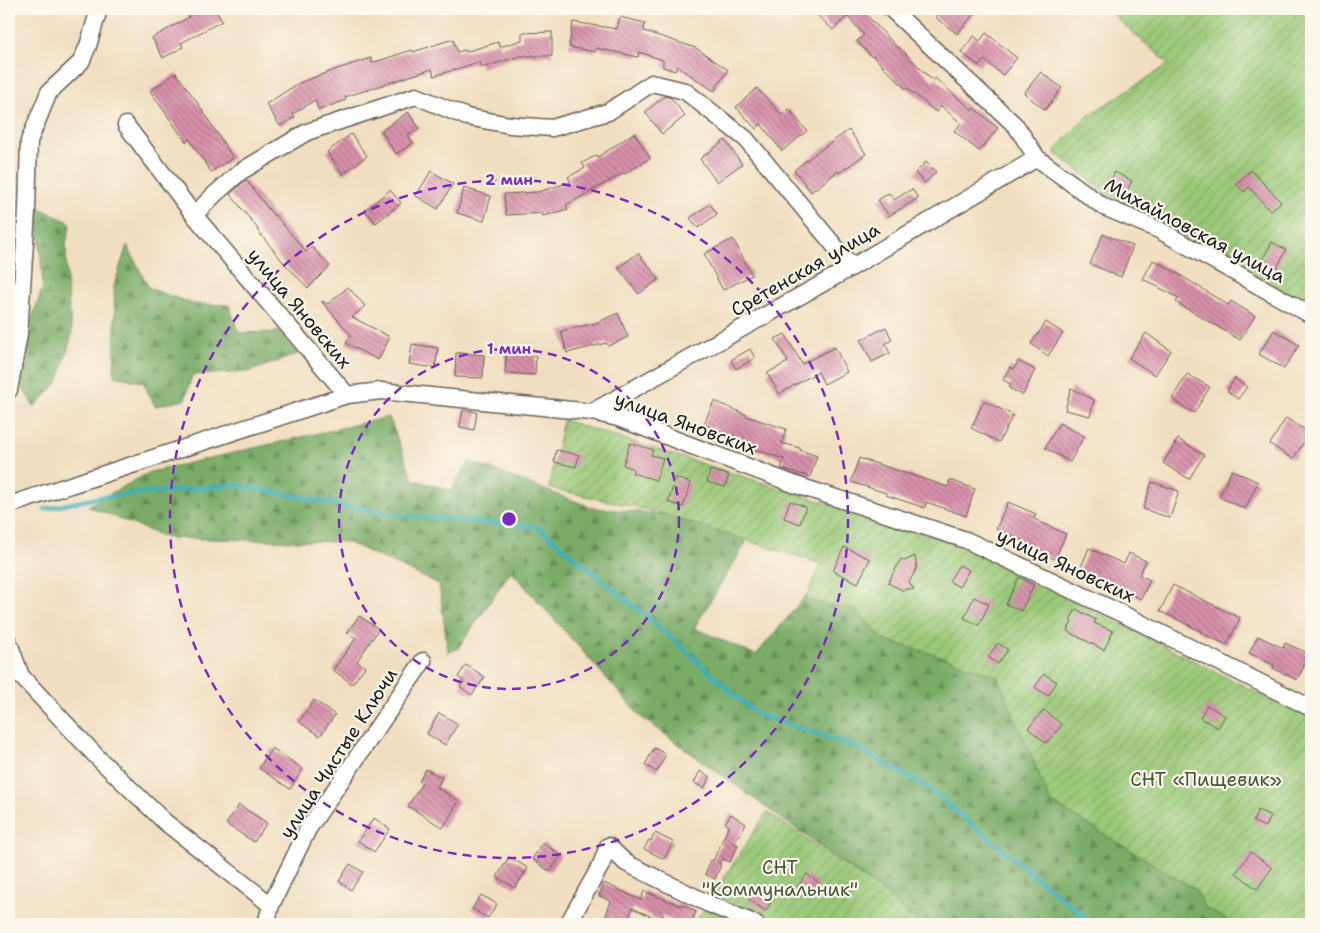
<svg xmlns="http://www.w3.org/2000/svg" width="1320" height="933" viewBox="0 0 1320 933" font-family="'Shantell Sans',sans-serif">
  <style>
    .forest { fill: url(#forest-firs); stroke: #4b6442 }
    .garden { fill: url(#garden-furrows); stroke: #5a724a }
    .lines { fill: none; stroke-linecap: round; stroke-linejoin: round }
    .stream { stroke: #40b1b8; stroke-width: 4.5 }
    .building { fill: url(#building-back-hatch) }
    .minor-casing { stroke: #676055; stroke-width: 19 }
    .minor { stroke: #fff; stroke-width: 16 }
    .ring { fill: none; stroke: #7b2cbf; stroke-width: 2.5; stroke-dasharray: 9 6 }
    .labels { text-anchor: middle; stroke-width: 4.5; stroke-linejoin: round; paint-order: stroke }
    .street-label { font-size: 19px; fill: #1c1c1c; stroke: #fbf7ec }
    .park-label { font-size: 19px; fill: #48583c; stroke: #fbf7ec }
    .centre { fill: #7b2cbf; stroke: #fbf7ec; stroke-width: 2.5 }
    .ring-label { font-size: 15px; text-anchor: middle; font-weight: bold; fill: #7b2cbf; stroke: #fbf7ec; stroke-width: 4.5; stroke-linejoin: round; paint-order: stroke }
  </style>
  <defs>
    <pattern id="forest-firs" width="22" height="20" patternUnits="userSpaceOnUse" patternTransform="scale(1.25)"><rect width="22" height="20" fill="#7aac68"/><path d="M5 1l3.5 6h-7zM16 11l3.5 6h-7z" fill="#638b55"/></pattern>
    <pattern id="garden-furrows" width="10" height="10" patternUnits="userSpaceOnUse" patternTransform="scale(1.25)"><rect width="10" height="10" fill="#99c877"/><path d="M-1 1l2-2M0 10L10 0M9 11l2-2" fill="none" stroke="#83ab66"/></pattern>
    <pattern id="building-back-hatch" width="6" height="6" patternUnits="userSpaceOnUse" patternTransform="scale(1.25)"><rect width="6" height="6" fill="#d891ab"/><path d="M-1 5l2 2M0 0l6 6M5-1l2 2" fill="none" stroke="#ae768a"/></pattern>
  </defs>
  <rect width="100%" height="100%" fill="#fbf7ec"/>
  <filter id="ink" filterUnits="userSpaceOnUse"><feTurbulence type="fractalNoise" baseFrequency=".02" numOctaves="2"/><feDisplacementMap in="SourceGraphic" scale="10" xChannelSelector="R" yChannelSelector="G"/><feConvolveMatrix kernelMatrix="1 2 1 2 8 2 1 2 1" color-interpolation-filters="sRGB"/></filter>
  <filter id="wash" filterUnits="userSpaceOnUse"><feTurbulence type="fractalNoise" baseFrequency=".0096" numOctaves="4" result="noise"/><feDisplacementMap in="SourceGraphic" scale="20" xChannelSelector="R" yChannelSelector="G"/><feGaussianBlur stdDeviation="1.12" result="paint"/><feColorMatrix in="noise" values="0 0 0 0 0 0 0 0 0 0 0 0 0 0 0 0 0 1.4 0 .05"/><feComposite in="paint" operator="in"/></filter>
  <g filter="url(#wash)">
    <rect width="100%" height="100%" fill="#f1dec0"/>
    <!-- forest -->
    <g class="forest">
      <path d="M37,207l34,16 -5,20 1,46 5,44 -13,48 -25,26 -13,-22 6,-17 4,-47 12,-34z"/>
      <path d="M127,245l22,43 44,16 36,1 10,28 40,-1 19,22 -50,18 -56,3 -7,25 -30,6 -12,-24 -29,-6 1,-43 -1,-47z"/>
      <path d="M389,417l24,62 38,12 18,-30 124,47 137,12 16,23 -52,85 62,27 57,-68 43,24 28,29 53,15 60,21 54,126 144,87 10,19 30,16h-317l-33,-31 -244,-176 -130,-146 -53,78 -10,3 -9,-68 -92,-42 -180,-4 -79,-32 62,-34z"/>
    </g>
    <!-- garden -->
    <g class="garden">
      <path d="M1106,9h205v299l-198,-110 -59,-46 32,-35 83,-53z"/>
      <path d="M563,420l350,110 63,21 286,144 49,22v207h-76l-30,-16 -10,-19 -144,-87 -54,-126 -60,-21 -53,-15 -28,-30 -51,-10 16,-36 -167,-53 -105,-23z"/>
      <path d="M767,812l118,81 33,31h-225l16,-20 2,-6z"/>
    </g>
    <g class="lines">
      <!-- stream -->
      <g class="stream">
        <path d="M9,484l2,-1"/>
        <path d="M45,509l56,-12 136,-12 150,29 151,13 121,100 97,87 97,32 72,40 168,138"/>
      </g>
    </g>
    <g id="blocks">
      <!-- building -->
      <g class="building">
        <path d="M184,9h31l7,12 -41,22 2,4 -20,11 -11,-20 37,-21z"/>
        <path d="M811,9h50l37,39 1,-1 34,34 2,-3 37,32 2,-2 24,20 -19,23 -25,-20 7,-8 -20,-17 -5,6 -29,-24 -1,1 -33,-33 -1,1 -15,-16 7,-6 -17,-19 -14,14z"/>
        <path d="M942,9h36l-21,25 -22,-17z"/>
        <path d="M620,17l25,6 -1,8 52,17 32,22 -14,21 -37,-25 -2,5 -12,-4v-7l-24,-8 -1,5 -42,-9 -1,4 -26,-5 4,-25 44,7z"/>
        <path d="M552,32v24h-32l-39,12 -2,-6 -45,14 -2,-7 -87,28 1,3 -27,10 -4,-10 -22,14 2,3 -15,9 -14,-22 33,-21 35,-13 37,-12 1,5 40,-13 1,2 40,-13 4,13 8,-2v2l33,-10 2,5 22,-7v-7z"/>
        <path d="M986,33l31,25 -14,17 -19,-15 -5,6 -18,-14 13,-16 6,5z"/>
        <path d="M1041,72l21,16 -17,22 -21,-17z"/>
        <path d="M176,73l21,29 36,56 -22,14 -22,-33 -3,3 -36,-51z"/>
        <path d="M757,88l25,27 7,-6 18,22 -25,20 -21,-27 -5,5 -20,-22z"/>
        <path d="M665,96l6,2 14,18 -23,18 -17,-22z"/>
        <path d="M408,112l11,16 -11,7 5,8 -17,11 -15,-23z"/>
        <path d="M849,130l17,24 -27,19 -1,-2 -27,21 -17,-22 22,-17z"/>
        <path d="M634,133l16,25 -25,16 -1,-1 -58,32 2,4 -25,7 -1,-3 -36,2 -2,-21 34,-2 33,-10 -3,-5 17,-9 -3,-5 15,-8 1,2z"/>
        <path d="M351,134l16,22 -24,18 -16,-22z"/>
        <path d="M725,140l17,24 -25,18 -17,-23z"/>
        <path d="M926,162l10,10 -11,11 -10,-10z"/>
        <path d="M1251,170l30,32 -11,9 -21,-24 -5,5 -8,-8z"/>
        <path d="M431,171l22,13 -15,25 -22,-13z"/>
        <path d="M1115,172l17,9 -9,17 -17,-9z"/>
        <path d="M246,180l28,36 1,-1 31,37 6,-5 18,19 -22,22 -24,-25 -27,-33 1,-1 -28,-35z"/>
        <path d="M464,188l27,8 -7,25 -27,-8z"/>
        <path d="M912,189l6,9 -29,18 -11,-16 11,-7 5,7z"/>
        <path d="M390,190l11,13 -25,20 -11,-13z"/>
        <path d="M710,204l7,10 -19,14 -8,-10z"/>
        <path d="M1103,234l30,12 -12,31 -31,-13z"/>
        <path d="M733,239l19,36 -29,15 -19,-36z"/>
        <path d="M1272,242l14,8 -10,20 -15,-8z"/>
        <path d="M638,253l21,26 -20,15 -21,-26z"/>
        <path d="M1153,260l19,10 56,35 3,-4 24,15 -15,24 -64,-38 3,-4 -36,-19z"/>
        <path d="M348,287l17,19 -13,11 38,20 -12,23 -32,-17 5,-8 -29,-33v-1l6,3z"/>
        <path d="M618,313l10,24 -20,9 -2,-3 -39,10 -6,-22 35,-8z"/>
        <path d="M1046,322l17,11 -15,23 -17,-12z"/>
        <path d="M886,327l6,13 -7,4 5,9 -18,9 -11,-22z"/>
        <path d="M1274,330l25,15 -15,24 -25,-15z"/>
        <path d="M1146,333l25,18 -16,24 -26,-17z"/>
        <path d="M785,334l17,30 33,-17 12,25 -23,12 -6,-12 -39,22 -12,-21 21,-11 -13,-23z"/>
        <path d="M412,344l26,4 -3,20 -26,-4z"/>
        <path d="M750,349l5,9 -19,11 -5,-9z"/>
        <path d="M456,353l28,2 -1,23 -28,-1z"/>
        <path d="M506,354l30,2 -1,19 -30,-2z"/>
        <path d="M1018,361l17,9 -12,25 -14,-7 2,-4 -8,-4 7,-13 4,2z"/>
        <path d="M1187,374l23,13 -16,26 -22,-14z"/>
        <path d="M1235,378l12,9 -9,12 -11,-8z"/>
        <path d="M1071,388l23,12 -4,16 -25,-6z"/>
        <path d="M714,401l33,14 -1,1 40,13 -4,14 18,5v2l17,6 -7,21 -29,-9 3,-9 -33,-11 1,-4 -48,-20z"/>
        <path d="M984,401l29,14 -14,27 -28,-14z"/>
        <path d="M463,410l14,2 -3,18 -14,-3z"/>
        <path d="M1286,418l24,15 -17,26 -23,-15z"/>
        <path d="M1059,423l25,13 -14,26 -25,-14z"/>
        <path d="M1178,439l26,16 -15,24 -26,-16z"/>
        <path d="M630,443l23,7 -2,5 12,3 -7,22 -24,-7 2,-4 -11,-4z"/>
        <path d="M556,450l23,5 -3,12 -22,-5z"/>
        <path d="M859,458l89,29 2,-7 25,9 -9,27 -40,-14 -1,6 -39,-13v-2l-35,-11z"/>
        <path d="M710,470l19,5 -4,12 -18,-5z"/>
        <path d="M1232,470l26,12 -13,27 -26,-12z"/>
        <path d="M676,478l15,5 -8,24 -15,-5z"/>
        <path d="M1152,482l27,9 -9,27 -27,-9z"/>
        <path d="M790,501l16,6 -6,17 -16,-6z"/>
        <path d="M1008,502l28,12 -2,5 32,15 -11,25 -22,-10 1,-3 -38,-17z"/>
        <path d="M844,547l26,12 -12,24 -25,-12z"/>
        <path d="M1089,548l35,16 5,-11 17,8 -7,14 11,5 -9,19 -42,-20v1l-20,-8z"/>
        <path d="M915,556l2,12 -8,14 5,7h-9l-1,2 -16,-8 13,-24 4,2z"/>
        <path d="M959,565l10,5 -10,17 -10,-6z"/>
        <path d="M1019,577l15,8 -13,26 -15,-7z"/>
        <path d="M1173,585l67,33 -13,27 -27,-13 1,-1 -41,-20z"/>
        <path d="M974,597l15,7 -10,21 -15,-7z"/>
        <path d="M1076,609l20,11 -2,3 19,8 -9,19 -37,-19 5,-9 -2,-2z"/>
        <path d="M359,616l20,13 -22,32 8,6 -13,17 -19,-14 23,-32 -9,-5z"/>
        <path d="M1258,636l25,12 2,-5 25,11 -13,26 -24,-12 1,-3 -25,-12z"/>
        <path d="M998,643l10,7 -10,14 -10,-7z"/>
        <path d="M466,665l19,12 -13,18 -12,-8 4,-5 -6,-5z"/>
        <path d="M1044,674l13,8 -9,14 -13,-9z"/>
        <path d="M314,700l21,15 -15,21 -21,-14z"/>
        <path d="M1207,705l18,11 -7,12 -18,-10z"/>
        <path d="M1044,710l18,15 -16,18 -18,-15z"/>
        <path d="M439,713l19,11 -13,21 -18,-11z"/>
        <path d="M272,748l31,21 -13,20 -31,-21z"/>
        <path d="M654,748l12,6 -9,18 -12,-7z"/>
        <path d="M426,769l16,9 -5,9 22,14 -16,27 -35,-22 14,-23 -3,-2z"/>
        <path d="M700,771l10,6 -6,11 -10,-5z"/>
        <path d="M239,805l28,18 -13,19 -28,-18z"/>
        <path d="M1258,810l13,6 -5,11 -13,-5z"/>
        <path d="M731,814l15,10 -12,19 4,2 -8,17 -7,-3 -4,5 2,1 -6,14 -10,-5 6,-14 2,1 16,-35 -4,-3z"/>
        <path d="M374,818l16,11 -16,23 -16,-11z"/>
        <path d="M655,833l18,9 -9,17 -20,-10 5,-9 2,1z"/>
        <path d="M543,843l18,12 -11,17 -18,-13z"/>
        <path d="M1251,852l21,16 -15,21 -21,-16z"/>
        <path d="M509,857l19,11 -13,20 -18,-11z"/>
        <path d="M350,864l13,8 -12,18 -12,-9z"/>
        <path d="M807,874l13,10 -10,13 -13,-10z"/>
        <path d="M604,883l37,17 3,-9 37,15 1,-2 14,8 -6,12h-12l-16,-9 -2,5 -28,-12 -5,16h-24l8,-23 -12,-5z"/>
        <path d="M758,884l17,11 -9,16 -17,-11z"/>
        <path d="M481,895l16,9 -9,14 -16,-9z"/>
      </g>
    </g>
  </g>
  <g filter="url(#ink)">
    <use href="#blocks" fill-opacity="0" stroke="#676055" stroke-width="1"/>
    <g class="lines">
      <defs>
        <g id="minor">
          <path d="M891,9l125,117 21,32 67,49 55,23 152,85"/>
          <path d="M126,125l68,90 153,180"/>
          <path d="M194,215l20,-20 26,-23 67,-40 109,-36 51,21 43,8 42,3 56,-16 44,-29 33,8 61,48 106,128"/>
          <path d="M9,390l10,-56 8,-123 2,-70 20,-49 32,-30 7,-16 11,-37"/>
          <path d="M592,412l260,-145 185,-109"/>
          <path d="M9,505l338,-110 34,-4 211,21 26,6 178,67 170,55 169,80 176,88"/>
          <path d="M9,643l12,33 77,82 67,64 106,83"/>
          <path d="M266,924l5,-19 37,-76 115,-168"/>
          <path d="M568,924l33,-59 7,-19 18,17 83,41 47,20"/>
        </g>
      </defs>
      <!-- minor casing -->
      <use href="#minor" class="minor-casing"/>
      <!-- minor -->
      <use href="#minor" class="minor"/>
    </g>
  </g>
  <!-- distance rings -->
  <g class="ring">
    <circle cx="509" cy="519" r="170"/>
    <circle cx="509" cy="519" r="339"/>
  </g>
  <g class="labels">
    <!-- street labels -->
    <g class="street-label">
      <text transform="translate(1195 230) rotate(28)" y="7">Михайловская улица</text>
      <text transform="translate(805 269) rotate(-30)" y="7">Сретенская улица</text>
      <text transform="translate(300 308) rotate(50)" y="7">улица Яновских</text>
      <text transform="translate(686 423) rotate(20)" y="7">улица Яновских</text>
      <text transform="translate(1066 565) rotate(25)" y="7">улица Яновских</text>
      <text transform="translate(338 753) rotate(-57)" y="7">улица Чистые Ключи</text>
    </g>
    <!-- park labels -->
    <g class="park-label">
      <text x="1206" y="786">СНТ «Пищевик»</text>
      <text x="780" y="874">СНТ<tspan x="780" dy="22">"Коммунальник"</tspan></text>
    </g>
  </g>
  <circle cx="509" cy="519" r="8" class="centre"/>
  <g class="ring-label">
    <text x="509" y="185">2 мин</text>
    <text x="509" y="354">1 мин</text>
  </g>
  <!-- margin -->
  <rect width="1320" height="933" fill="none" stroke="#fbf7ec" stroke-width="30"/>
</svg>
